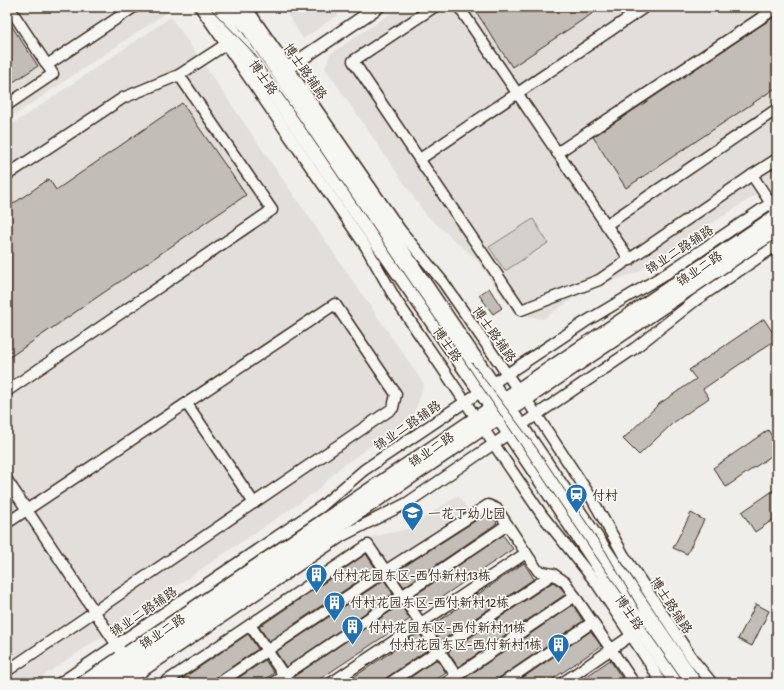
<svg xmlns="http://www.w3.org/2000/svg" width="784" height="690" viewBox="0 0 784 690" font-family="'Patrick Hand','LXGW WenKai TC',sans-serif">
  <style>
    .built { fill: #e2dfdb }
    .green { fill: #d4d1cc; stroke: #887e75 }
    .building { fill: #c2bdb7; stroke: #3b2a1e }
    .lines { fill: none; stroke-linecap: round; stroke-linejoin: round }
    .minor-casing { stroke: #3b2a1e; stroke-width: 13 }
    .tertiary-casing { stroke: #3b2a1e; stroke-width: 15 }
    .secondary-casing { stroke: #3b2a1e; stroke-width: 17 }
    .primary-casing { stroke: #3b2a1e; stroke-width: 19 }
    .minor { stroke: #f6f6f2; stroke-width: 10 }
    .tertiary { stroke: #f6f6f2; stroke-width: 12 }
    .secondary { stroke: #f6f6f2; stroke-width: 14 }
    .primary { stroke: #f6f6f2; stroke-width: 16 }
    .tram { stroke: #3b2a1e; stroke-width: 1 }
    .labels { text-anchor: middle; stroke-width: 3.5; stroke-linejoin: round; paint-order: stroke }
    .street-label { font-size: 13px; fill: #3b2a1e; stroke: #f6f6f2 }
    .poi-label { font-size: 13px; fill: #3b2a1e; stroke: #f6f6f2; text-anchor: start }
  </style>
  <rect width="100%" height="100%" fill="#efeeea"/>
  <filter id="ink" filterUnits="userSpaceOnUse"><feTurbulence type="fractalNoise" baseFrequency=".025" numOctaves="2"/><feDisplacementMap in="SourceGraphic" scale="8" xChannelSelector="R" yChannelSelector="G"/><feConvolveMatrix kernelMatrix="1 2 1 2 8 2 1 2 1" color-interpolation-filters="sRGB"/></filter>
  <g filter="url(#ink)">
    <!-- built -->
    <g class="built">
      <path d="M7,7h159l3,4 -162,109z"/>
      <path d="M283,7h67l-47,32z"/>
      <path d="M400,7h377v174l-139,91 -53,19 -42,28 -28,-5 -39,-55 -50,-44 -101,-147 5,-14z"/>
      <path d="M171,17l253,367 -10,31 -76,54 -21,22 -284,192h-26v-555z"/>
      <path d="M458,495l10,15 -79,54 -18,-27 36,-8z"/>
    </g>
    <!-- green -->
    <path class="green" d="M533,219l15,24 -43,28 -16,-24z"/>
    <!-- building -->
    <g class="building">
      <path d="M473,7h129l-90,60z"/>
      <path d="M777,15v72l-151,101 -33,-51z"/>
      <path d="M7,19l31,47 -31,20z"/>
      <path d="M182,103l64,92 -239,164v-151l42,-29 7,11z"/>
      <path d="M489,288l13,20 -9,6 -14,-19z"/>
      <path d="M764,319l13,20 -74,50 6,9 -36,25 -34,32 -16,-16 36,-35 37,-25 -7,-9z"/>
      <path d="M768,430l9,14v8l-51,35 -13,-19z"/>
      <path d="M777,488v29l-22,15 -13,-20z"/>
      <path d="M489,512l2,1 6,10 -1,1 -92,63 -10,-14z"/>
      <path d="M691,513l13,7 -17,34 -14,-6z"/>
      <path d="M503,535l10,14 -92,62 -10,-13z"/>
      <path d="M366,554l10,15 -107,72 -10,-14z"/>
      <path d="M524,563l10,16 -93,62 -10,-15z"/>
      <path d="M384,580l9,14 -107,73 -10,-15z"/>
      <path d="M553,582l7,5 6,7 -108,73 -10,-15z"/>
      <path d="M756,604l13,7 -17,35 -14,-7z"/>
      <path d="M400,605l10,14 -96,64h-17l-4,-6z"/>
      <path d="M573,605l10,16 -84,57 -2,5h-29l-3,-5z"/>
      <path d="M591,631l10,15 -54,37h-32z"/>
      <path d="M419,633l11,15 -44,30 -2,5h-39z"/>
      <path d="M248,634l10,15 -43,29 -2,5h-37z"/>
      <path d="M437,659l9,14 -15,10h-29z"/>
      <path d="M265,660l9,13 -14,10h-29z"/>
      <path d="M610,660l15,23h-48z"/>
    </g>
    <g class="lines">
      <defs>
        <g id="minor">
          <path d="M200,7l166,240 30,53 146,215 55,69 55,83 9,16"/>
          <path d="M246,7l155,224 42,51 75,108 8,9 65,98 32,57 71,107 18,22"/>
          <path d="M434,7l-81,54 168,249 78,-30 153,-105 22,33"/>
          <path d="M459,7l171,253"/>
          <path d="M47,65l87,-58"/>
          <path d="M7,105l46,-31 -44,-67"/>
          <path d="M557,153l219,-145"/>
          <path d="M420,159l225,-152"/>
          <path d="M7,175l116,-77 56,-23 52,-34"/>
          <path d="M752,175l25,-16"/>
          <path d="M606,225l171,-116"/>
          <path d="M7,391l265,-181 -93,-135"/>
          <path d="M187,404l67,99"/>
          <path d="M7,480l113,170"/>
          <path d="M7,523l328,-219 61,90 -3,14 -386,263"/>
          <path d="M526,553l12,18 15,3 12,8 69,101"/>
          <path d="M250,625l39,58"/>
          <path d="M60,683l262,-177 42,-36 101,-68 120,-80 84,-50 108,-73"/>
          <path d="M125,683l217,-147 65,-33 66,-45 162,-110 61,-48 81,-55"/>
          <path d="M164,683l204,-138 93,138"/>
          <path d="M219,683l166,-112 103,-66 9,4 29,44 -195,130"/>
          <path d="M273,683l234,-158"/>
          <path d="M390,683l163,-109"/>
          <path d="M446,683l129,-87"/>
          <path d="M503,683l90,-61"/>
          <path d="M562,683l70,-48"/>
        </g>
        <path id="tertiary" d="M288,68l90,-61"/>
        <g id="secondary">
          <path d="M84,683l693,-467"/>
          <path d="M105,683l672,-454"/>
        </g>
        <g id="primary">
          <path d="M215,7l278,400 185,276"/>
          <path d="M232,7l18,21 443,655"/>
        </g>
      </defs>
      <!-- minor casing -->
      <use href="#minor" class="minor-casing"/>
      <!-- tertiary casing -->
      <use href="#tertiary" class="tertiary-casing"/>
      <!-- secondary casing -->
      <use href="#secondary" class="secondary-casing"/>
      <!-- primary casing -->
      <use href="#primary" class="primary-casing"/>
      <!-- minor -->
      <use href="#minor" class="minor"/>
      <!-- tertiary -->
      <use href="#tertiary" class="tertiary"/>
      <!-- secondary -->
      <use href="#secondary" class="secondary"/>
      <!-- primary -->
      <use href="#primary" class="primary"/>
      <!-- tram -->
      <g class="tram">
        <path d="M209,7l40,41 9,11 203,297 136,202 87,125"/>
        <path d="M472,363l63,83 71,106 33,57"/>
      </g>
    </g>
  </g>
  <!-- icons -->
  <defs>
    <symbol id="station-pin" viewBox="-11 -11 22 30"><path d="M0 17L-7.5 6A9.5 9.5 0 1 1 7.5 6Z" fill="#1f6fb2" stroke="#f6f6f2"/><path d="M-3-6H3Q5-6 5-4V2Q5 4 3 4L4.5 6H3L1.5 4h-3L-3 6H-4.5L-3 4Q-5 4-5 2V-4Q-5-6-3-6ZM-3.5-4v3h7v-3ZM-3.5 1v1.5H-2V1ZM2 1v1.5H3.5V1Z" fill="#fff"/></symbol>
    <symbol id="school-pin" viewBox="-11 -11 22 30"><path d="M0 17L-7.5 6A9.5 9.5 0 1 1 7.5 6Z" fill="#1f6fb2" stroke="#f6f6f2"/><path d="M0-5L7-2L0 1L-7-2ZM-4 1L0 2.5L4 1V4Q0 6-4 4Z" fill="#fff"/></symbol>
    <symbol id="building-pin" viewBox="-11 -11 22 30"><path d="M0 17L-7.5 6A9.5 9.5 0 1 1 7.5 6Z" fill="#1f6fb2" stroke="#f6f6f2"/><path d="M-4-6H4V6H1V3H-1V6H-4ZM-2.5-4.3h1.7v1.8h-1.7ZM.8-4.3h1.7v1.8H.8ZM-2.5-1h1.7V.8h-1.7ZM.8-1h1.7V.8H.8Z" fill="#fff"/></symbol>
  </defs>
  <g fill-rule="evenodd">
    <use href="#station-pin" x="564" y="482" width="25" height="34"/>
    <use href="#school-pin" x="400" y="500" width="25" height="34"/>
    <use href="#building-pin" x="304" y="562" width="25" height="34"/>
    <use href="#building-pin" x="322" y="590" width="25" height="34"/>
    <use href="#building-pin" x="340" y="614" width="25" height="34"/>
    <use href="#building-pin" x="546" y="632" width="25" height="34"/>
  </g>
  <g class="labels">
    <!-- street labels -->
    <g class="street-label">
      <text transform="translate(306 71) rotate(55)" y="5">博士路辅路</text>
      <text transform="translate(264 77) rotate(55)" y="5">博士路</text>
      <text transform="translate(679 249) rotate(-33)" y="5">锦业二路辅路</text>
      <text transform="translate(699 268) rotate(-34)" y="5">锦业二路</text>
      <text transform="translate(495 334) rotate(55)" y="5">博士路辅路</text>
      <text transform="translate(448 344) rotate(55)" y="5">博士路</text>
      <text transform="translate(407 425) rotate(-34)" y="5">锦业二路辅路</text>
      <text transform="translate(431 449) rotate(-34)" y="5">锦业二路</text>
      <text transform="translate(672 605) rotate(57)" y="5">博士路辅路</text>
      <text transform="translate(143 611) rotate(-34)" y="5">锦业二路辅路</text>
      <text transform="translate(630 612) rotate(56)" y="5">博士路</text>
      <text transform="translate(162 631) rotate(-34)" y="5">锦业二路</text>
    </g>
    <!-- poi labels -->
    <g class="poi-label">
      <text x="592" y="500">付村</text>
      <text x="428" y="518">一花丁幼儿园</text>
      <text x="332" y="580">付村花园东区-西付新村13栋</text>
      <text x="350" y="607">付村花园东区-西付新村12栋</text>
      <text x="368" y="632">付村花园东区-西付新村11栋</text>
      <text x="542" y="649" text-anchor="end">付村花园东区-西付新村1栋</text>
    </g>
  </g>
  <!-- margin -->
  <rect width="784" height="690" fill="none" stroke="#f6f6f2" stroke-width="24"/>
  <rect x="12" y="12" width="760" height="666" fill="none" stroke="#3b2a1e" stroke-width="1.5" filter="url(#ink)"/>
</svg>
